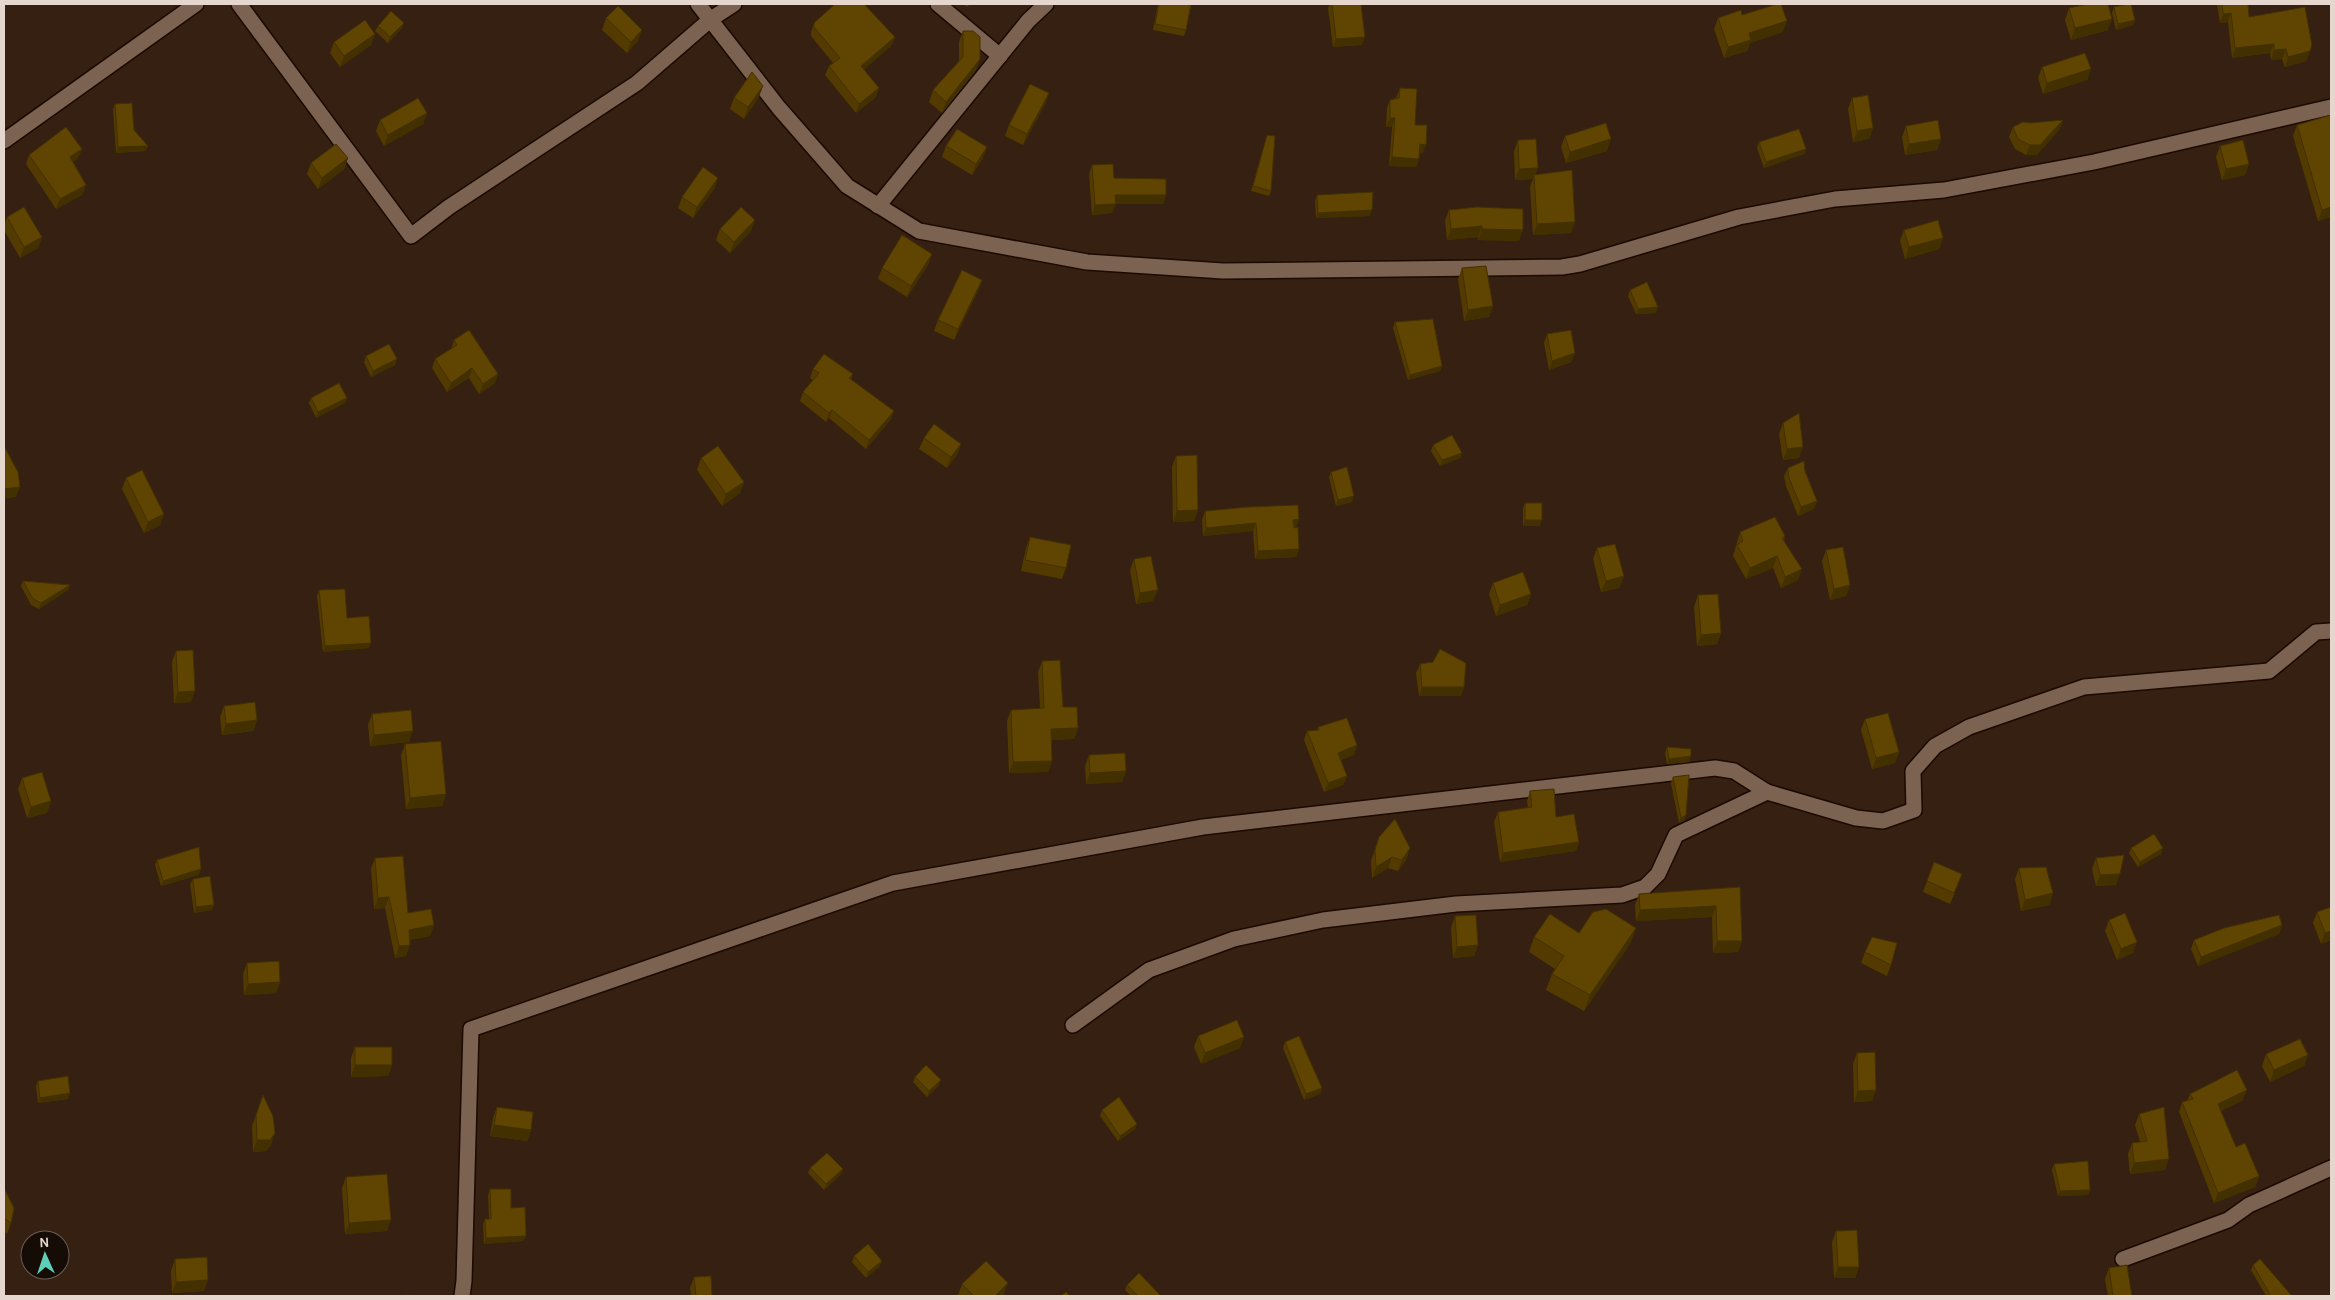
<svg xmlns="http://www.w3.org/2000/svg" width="2335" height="1300" viewBox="0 0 2335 1300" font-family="Karla,sans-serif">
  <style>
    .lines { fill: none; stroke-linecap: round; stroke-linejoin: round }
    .minor-casing { stroke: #1c0900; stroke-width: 18 }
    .minor { stroke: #7b6251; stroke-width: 15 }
    .wall { fill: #533a01 }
    .shaded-wall { fill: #433001 }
    .building { fill: #604401; stroke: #433001 }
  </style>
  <rect width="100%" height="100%" fill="#352011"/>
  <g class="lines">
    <defs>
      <g id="minor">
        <path d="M239,4l172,232 38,-29 188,-124 74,-64 23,-15"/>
        <path d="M698,4l81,104 68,78 72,45 168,31 136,9 339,-4 18,-3 159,-47 96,-18 109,-9 150,-28 237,-55"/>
        <path d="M938,4l62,52"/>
        <path d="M4,141l192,-137"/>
        <path d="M878,206l150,-185 18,-17"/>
        <path d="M1073,1025l76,-55 85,-31 89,-19 133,-16 166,-9 23,-8 13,-13 18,-39 91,-43 89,26 27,3 31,-11 -1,-39 22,-25 34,-19 115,-40 185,-16 47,-39 15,-1"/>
        <path d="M2123,1259l105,-39 21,-15 82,-37"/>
        <path d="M462,1296l2,-15 7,-252 422,-146 310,-56 512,-59 19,3 33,21"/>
      </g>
    </defs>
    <!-- minor casing -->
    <use href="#minor" class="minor-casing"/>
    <!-- minor -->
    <use href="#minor" class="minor"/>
  </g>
  <!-- wall -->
  <g class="wall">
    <path d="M962,4h7l-1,3z"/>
    <path d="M1158,4h33l-5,26 -2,6 -31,-6z"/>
    <path d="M1330,4h31l1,41 -29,2 -5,-39z"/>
    <path d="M2217,4h31l1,13 61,34 -4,10 -21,6 -3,-8 -11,1 -1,-7 -38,5 -4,-36 -8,1z"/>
    <path d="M2114,7l19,18 -17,5 -4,-17z"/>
    <path d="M2069,8l39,22 -37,10 -6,-20z"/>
    <path d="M1742,15l41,17 -33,11 -3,8 -23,7 -10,-29 4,-11z"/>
    <path d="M606,18l32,23 -11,12 -25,-23z"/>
    <path d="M404,23l-2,5 -14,15 -13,-12 3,-5z"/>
    <path d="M814,23l81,14 -4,9 -27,23 12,28 -20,16 -31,-38 4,-9 4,-3 -22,-27v-4z"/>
    <path d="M963,31l13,39 -34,43 -13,-11 4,-12 26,-29v-19z"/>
    <path d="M375,34l-4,11 -31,22 -10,-14 4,-11z"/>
    <path d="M2042,67l49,2 -4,11 -44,14 -5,-16z"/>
    <path d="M1400,88l15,37 8,28h-4v6l-3,8 -27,-1 3,-39h-6l1,-19 3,-8 6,-2z"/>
    <path d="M1049,93l-4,11 -22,41 -18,-9 4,-11z"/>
    <path d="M759,97l-15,22 -14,-10 4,-11z"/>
    <path d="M1852,98l21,30 -4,11 -16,3 -5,-33z"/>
    <path d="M115,104l19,26 12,21 -30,2 -3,-44z"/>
    <path d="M427,113l-4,11 -39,22 -8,-15 4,-11z"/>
    <path d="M2063,120l-4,10 -22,25h-11l-11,-6 -6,-12 4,-10 17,-4z"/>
    <path d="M2297,125l34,92 -13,4 -25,-85z"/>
    <path d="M1906,126l35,13 -4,11 -32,5 -3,-18z"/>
    <path d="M1267,135l4,56 -2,5 -18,-5z"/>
    <path d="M1565,136l42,15 -41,12 -5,-16z"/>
    <path d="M1518,140l20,28 -3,7 36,58 -38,2 -3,-49 3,-7 -18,1 -1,-29z"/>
    <path d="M1759,142l47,7 -2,5 -40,14 -7,-20z"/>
    <path d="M946,146l37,12 -11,17 -30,-18z"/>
    <path d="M2220,146l29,18 -4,11 -23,5 -6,-23z"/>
    <path d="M82,149l-4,9 -5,4 13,23 -4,10 -26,14 -30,-45 3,-9z"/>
    <path d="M348,158l-4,11 -26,20 -11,-15 4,-11z"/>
    <path d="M1092,165l22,13 52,17 -3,9h-47l-4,9 -20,2 -3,-41z"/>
    <path d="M718,178l-4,11 -21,29 -15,-10 4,-11z"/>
    <path d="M1317,195l53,21 -54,2 -1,-17z"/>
    <path d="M1449,210l70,31 -41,-1v-3l-31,3 -2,-19z"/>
    <path d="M7,217l35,20 -4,11 -18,10 -16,-28v-5z"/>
    <path d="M720,229l31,2 -21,22 -14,-13z"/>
    <path d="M1904,230l39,8 -4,11 -34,10 -5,-18z"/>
    <path d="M932,254l-4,11 -21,32 -29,-18 4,-11z"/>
    <path d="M1462,268l31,38 -4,11 -25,4 -6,-42z"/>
    <path d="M982,280l-4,11 -24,49 -20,-9 4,-11z"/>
    <path d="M1630,290l26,23 -20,1 -8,-18z"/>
    <path d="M1395,322l47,44 -2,5 -32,9 -15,-52z"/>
    <path d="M1547,334l28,19 -4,9 -22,8 -5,-27z"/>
    <path d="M454,340l44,34 -3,9 -16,11 -10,-16 -22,14 -15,-24 3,-9 16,-10z"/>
    <path d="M366,356l29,9 -24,12 -7,-15z"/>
    <path d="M813,369l40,5 -2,5 43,32 -3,8 -25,30 -37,-31 -3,4 -26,-21 3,-9 10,-12 -3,-2z"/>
    <path d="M311,398l34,5 -29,15 -7,-15z"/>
    <path d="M1783,423l16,35 -16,2 -4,-26z"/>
    <path d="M924,438l37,6 -4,11 -10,13 -28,-19z"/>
    <path d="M1433,445l29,8 -2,5 -20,8 -9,-15z"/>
    <path d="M1176,456l22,54 -4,11 -21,1 -1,-55z"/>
    <path d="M701,458l43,24 -4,11 -18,13 -25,-36z"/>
    <path d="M1788,468l17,3 12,30 -3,8 -16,7 -12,-30 -2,-10z"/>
    <path d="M1331,472l21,30 -16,4 -7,-29z"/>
    <path d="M126,478l38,36 -4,11 -16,8 -22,-44z"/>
    <path d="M1525,503l15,23h-17v-18z"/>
    <path d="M1205,511l94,8 -3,8 3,22 -3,8 -41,2 -2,-28 -50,5 -1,-16z"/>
    <path d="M1740,532l45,4 -1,4 14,40 -17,8 -8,-20 -27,11 -13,-23z"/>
    <path d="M1030,537l36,31 -4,11 -41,-8 5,-23z"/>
    <path d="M1597,548l27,28 -5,12 -18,4 -8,-33z"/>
    <path d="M1826,550l24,35 -4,11 -16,4 -8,-39z"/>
    <path d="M1134,559l19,42 -17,3 -6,-34z"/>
    <path d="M23,581l47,4 -2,5 -29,19 -8,-4 -10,-19z"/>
    <path d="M1493,583l38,11 -4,11 -31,11 -7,-22z"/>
    <path d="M319,590l50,58 -46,4 -6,-56z"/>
    <path d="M1698,595l23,38 -4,11 -20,2 -3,-39z"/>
    <path d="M176,651l15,51 -17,1 -2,-41z"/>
    <path d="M1042,661l21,46 15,21 -4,11 -22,1v21l-4,11 -39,1 -2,-52 4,-11 29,-1 -2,-37z"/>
    <path d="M1420,664l44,23 -3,9h-42l-3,-23z"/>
    <path d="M224,706l33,14 -4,11 -31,4 -2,-18z"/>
    <path d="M372,714l37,28 -39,4 -2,-21z"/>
    <path d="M1865,719l34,33 -4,11 -23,6 -11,-39z"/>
    <path d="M1318,727l39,18 -3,10 -13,5 6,16 -4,9 -19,7 -20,-52 3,-9 10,-1z"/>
    <path d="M405,744l41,50 -4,12 -36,3 -5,-54z"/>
    <path d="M1667,747l24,9 -2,6 -22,2 -2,-11z"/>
    <path d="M1089,755l37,16 -4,11 -36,2 -1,-18z"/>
    <path d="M1673,777l13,38 -2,6 -5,2 -8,-40z"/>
    <path d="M22,778l29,23 -4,12 -20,5 -9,-29z"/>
    <path d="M1530,791l49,51 -3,9 -76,11 -6,-40 4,-10 30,-4 -1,-7z"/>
    <path d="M1379,837l31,11 -4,12 -8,11 -10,-3 -16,10 -1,-17z"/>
    <path d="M2131,848l30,6 -23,13 -9,-14z"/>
    <path d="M375,858l33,55 26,12 -4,11 -20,4 -4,16 -11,2 -10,-50 -11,1 -3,-40z"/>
    <path d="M2096,858l20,27 -20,1 -4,-17z"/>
    <path d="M157,860l42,15 -38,11 -6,-21z"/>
    <path d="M2019,868l34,25 -4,12 -28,6 -6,-32z"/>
    <path d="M193,879l21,26 -2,5 -18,3 -4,-29z"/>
    <path d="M1927,881l31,4 -8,19 -27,-12z"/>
    <path d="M1740,887l2,54 -4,11 -25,1 -1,-36 -76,4 -1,-16 4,-11z"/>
    <path d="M2331,907v33l-10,4 -8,-21 4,-11z"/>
    <path d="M1455,916l23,29 -4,11 -21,2 -2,-30z"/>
    <path d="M2109,920l24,33 -16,7 -12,-29z"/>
    <path d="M2282,925l-3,9 -81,32 -7,-17 3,-9z"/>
    <path d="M1636,928l-6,16 -46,67 -38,-21 6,-16 3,-5 -26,-17 5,-15z"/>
    <path d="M1865,952l26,13 -4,11 -26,-13z"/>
    <path d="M247,963l33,19 -4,11 -32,2 -1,-21z"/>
    <path d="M1198,1036l42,12 -39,16 -7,-17z"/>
    <path d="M1285,1042l37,46 -2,6 -16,6 -21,-52z"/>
    <path d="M355,1047l37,18 -4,11 -37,1v-19z"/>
    <path d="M1857,1053l19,37 -4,11 -18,1 -1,-38z"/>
    <path d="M2266,1054l42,1 -4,11 -34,16 -8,-16z"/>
    <path d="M915,1077l24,8 -12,12 -14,-15z"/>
    <path d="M38,1081l30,18 -30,4 -2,-17z"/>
    <path d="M2190,1094l53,6 -22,11 15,36 23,29 -4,11 -41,16 -35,-91 3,-10 5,-1z"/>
    <path d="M263,1095l8,50 -5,6 -13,1 -1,-26z"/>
    <path d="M497,1107l34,23 -4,11 -37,-5 3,-18z"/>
    <path d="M1102,1110l35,14 -2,5 -17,12 -18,-25z"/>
    <path d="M2139,1114l26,56 -35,4 -2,-20 4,-11 8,-1 -5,-17z"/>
    <path d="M2054,1164l36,26 -2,5 -30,1 -6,-26z"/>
    <path d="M810,1168l33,1 -3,6 -16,15 -16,-17z"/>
    <path d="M346,1177l41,54 -42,3 -3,-46z"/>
    <path d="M4,1188l7,35 -4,11 -3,-2z"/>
    <path d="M490,1189l36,47 -3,5 -39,3 -1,-20 2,-5h4l-1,-24z"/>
    <path d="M1836,1231l23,36 -4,11h-21l-2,-36z"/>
    <path d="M854,1256l26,10 -14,12 -14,-16z"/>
    <path d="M175,1259l29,32 -32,2 -1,-22z"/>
    <path d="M2253,1265l39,31h-26l-15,-26z"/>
    <path d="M2109,1268l23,28h-24l-3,-17z"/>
    <path d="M694,1277l18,19h-21l-1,-8z"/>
    <path d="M962,1284l42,10 -2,2h-43l-1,-1z"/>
    <path d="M1127,1285l34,11h-30l-6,-6z"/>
  </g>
  <!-- shaded-wall -->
  <g class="shaded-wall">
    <path d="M2231,13l-3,9 -8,1 3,-9z"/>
    <path d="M2112,19l-4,11 -37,10 4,-12z"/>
    <path d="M2135,20l-2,5 -17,5 2,-6z"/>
    <path d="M1787,21l-4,11 -33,11 -3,8 -23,7 4,-11 21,-14z"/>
    <path d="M404,23l-2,5 -14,15 2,-6z"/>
    <path d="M642,30l-4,11 -11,12 4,-11z"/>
    <path d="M375,34l-4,11 -31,22 4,-11z"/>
    <path d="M895,37l-4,9 -33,29 3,-9z"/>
    <path d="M1365,37l-3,8 -29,2 3,-8z"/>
    <path d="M2274,44l-4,9 -38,5 3,-10z"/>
    <path d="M2286,49l-4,10 -11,1 3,-10z"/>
    <path d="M2310,51l-4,10 -21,6 3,-10z"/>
    <path d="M980,59l-4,11 -34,43 4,-11z"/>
    <path d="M2091,69l-4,11 -44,14 4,-11z"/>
    <path d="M763,86l-4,11 -15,22 4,-12z"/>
    <path d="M879,88l-3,9 -20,16 3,-9z"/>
    <path d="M1049,93l-4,11 -22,41 4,-11z"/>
    <path d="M427,113l-4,11 -39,22 4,-11z"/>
    <path d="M1390,118h5l-3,9h-6z"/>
    <path d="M2063,120l-4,10 -22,25h-11l4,-10z"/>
    <path d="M1873,128l-4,11 -16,3 4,-11z"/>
    <path d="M1611,139l-4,12 -41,12 4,-11z"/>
    <path d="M1941,139l-4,11 -32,5 4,-11z"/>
    <path d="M1420,144l6,1 -3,8h-6z"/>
    <path d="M148,146l-2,5 -30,2 2,-6z"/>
    <path d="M987,147l-4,11 -11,17 4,-11z"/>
    <path d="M82,149l-4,9 -11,9 3,-10z"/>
    <path d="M1806,149l-2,5 -40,14 2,-6z"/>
    <path d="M1392,157l27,2 -3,8 -27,-1z"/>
    <path d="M348,158l-4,11 -26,20 4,-11z"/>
    <path d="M2249,164l-4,11 -23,5 4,-11z"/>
    <path d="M1538,168l-5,11 -18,1 4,-11z"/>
    <path d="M718,178l-4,11 -21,29 4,-11z"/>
    <path d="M86,185l-4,10 -26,14 4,-10z"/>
    <path d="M1115,195h51l-3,9h-47l-4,9 -20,2 3,-10z"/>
    <path d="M2331,207v10l-13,4 4,-11z"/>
    <path d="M1372,210l-2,6 -54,2 2,-5z"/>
    <path d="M755,220l-4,11 -21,22 4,-11z"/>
    <path d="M1575,222l-4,11 -38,2 4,-11z"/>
    <path d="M1482,226l-4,11 -31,3 4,-11z"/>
    <path d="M1482,229l41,1 -4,11 -41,-1z"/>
    <path d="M42,237l-4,11 -18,10 4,-11z"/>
    <path d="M1943,238l-4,11 -34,10 4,-12z"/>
    <path d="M932,254l-4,11 -21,32 4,-11z"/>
    <path d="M982,280l-4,11 -24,49 4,-11z"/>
    <path d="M1493,306l-4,11 -25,4 4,-11z"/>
    <path d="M1658,307l-2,6 -20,1 2,-5z"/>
    <path d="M1575,353l-4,9 -22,8 3,-9z"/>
    <path d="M397,359l-2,6 -24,12 2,-6z"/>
    <path d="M1442,366l-2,5 -32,9 2,-5z"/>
    <path d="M472,368l-3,10 -22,14 4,-9z"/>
    <path d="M498,374l-3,9 -16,11 4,-10z"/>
    <path d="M347,398l-2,5 -29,15 2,-6z"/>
    <path d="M832,410l-3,8 -3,4 3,-9z"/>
    <path d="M894,411l-3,8 -25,30 3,-9z"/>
    <path d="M961,444l-4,11 -10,13 4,-11z"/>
    <path d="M1803,447l-4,11 -16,2 4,-11z"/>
    <path d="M1462,453l-2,5 -20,8 2,-6z"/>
    <path d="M744,482l-4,11 -18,13 4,-12z"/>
    <path d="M20,487l-4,10 -12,2v-10z"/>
    <path d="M1354,496l-2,6 -16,4 2,-6z"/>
    <path d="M1817,501l-3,8 -16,7 3,-9z"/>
    <path d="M1198,510l-4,11 -21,1 4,-11z"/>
    <path d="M164,514l-4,11 -16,8 4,-11z"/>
    <path d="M1299,519l-3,8 -6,1 3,-8z"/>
    <path d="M1525,520h17l-2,6h-17z"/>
    <path d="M1256,523l-3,8 -50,5 3,-8z"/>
    <path d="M1299,549l-3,8 -41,2 3,-8z"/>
    <path d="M1777,556l-4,12 -27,11 4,-11z"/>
    <path d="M1802,569l-4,11 -17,8 4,-11z"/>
    <path d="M1624,576l-5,12 -18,4 5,-11z"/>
    <path d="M70,585l-2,5 -29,19 2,-6z"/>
    <path d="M1850,585l-4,11 -16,4 4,-11z"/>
    <path d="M1158,590l-5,11 -17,3 4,-11z"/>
    <path d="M1531,594l-4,11 -31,11 4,-11z"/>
    <path d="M1721,633l-4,11 -20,2 4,-11z"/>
    <path d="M371,643l-2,5 -46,4 2,-6z"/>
    <path d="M1422,687h42l-3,9h-42z"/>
    <path d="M195,691l-4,11 -17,1 4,-11z"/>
    <path d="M257,720l-4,11 -31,4 4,-11z"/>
    <path d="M1078,728l-4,11 -27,1 4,-11z"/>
    <path d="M413,731l-4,11 -39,4 4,-11z"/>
    <path d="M1357,745l-3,10 -20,7 4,-9z"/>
    <path d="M1899,752l-4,11 -23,6 4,-11z"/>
    <path d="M1691,756l-2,6 -22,2 2,-5z"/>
    <path d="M1052,761l-4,11 -39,1 4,-11z"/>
    <path d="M1126,771l-4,11 -36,2 4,-11z"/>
    <path d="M1347,776l-4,9 -19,7 4,-9z"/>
    <path d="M446,794l-4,12 -36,3 4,-11z"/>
    <path d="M51,801l-4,12 -20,5 4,-11z"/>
    <path d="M1686,815l-2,6 -5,2 2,-5z"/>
    <path d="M1579,842l-3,9 -76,11 3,-9z"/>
    <path d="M1410,848l-4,12 -8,11 4,-11z"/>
    <path d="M2163,848l-2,6 -23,13 2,-5z"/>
    <path d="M1392,857l-4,11 -16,10 4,-11z"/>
    <path d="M201,869l-2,6 -38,11 2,-5z"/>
    <path d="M2120,874l-4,11 -20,1 4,-11z"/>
    <path d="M2053,893l-4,12 -28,6 4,-11z"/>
    <path d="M389,897l-4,11 -11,1 4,-11z"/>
    <path d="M214,905l-2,5 -18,3 2,-6z"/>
    <path d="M1716,906l-4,11 -76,4 4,-11z"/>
    <path d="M434,925l-4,11 -25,5 4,-11z"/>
    <path d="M2282,925l-3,9 -81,32 3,-9z"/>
    <path d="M1636,928l-6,16 -46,67 6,-16z"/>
    <path d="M2331,931v9l-10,4 4,-11z"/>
    <path d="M1717,941h25l-4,11 -25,1z"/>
    <path d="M2137,942l-4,11 -16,7 4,-11z"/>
    <path d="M410,945l-4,11 -11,2 4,-12z"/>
    <path d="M1478,945l-4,11 -21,2 4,-11z"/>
    <path d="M280,982l-4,11 -32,2 4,-11z"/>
    <path d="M1244,1037l-4,11 -39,16 4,-11z"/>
    <path d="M2308,1055l-4,11 -34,16 4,-12z"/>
    <path d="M355,1065h37l-4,11 -37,1z"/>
    <path d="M941,1080l-2,5 -12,12 2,-6z"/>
    <path d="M1322,1088l-2,6 -16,6 2,-6z"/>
    <path d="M1876,1090l-4,11 -18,1 4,-11z"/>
    <path d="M2247,1090l-4,10 -28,14 3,-10z"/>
    <path d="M70,1093l-2,6 -30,4 2,-5z"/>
    <path d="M1137,1124l-2,5 -17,12 2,-5z"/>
    <path d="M494,1125l37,5 -4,11 -37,-5z"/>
    <path d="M275,1133l-4,12 -5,6 -13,1 4,-12z"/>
    <path d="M2169,1159l-4,11 -35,4 4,-11z"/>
    <path d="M843,1169l-3,6 -16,15 2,-6z"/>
    <path d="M2259,1176l-4,11 -41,16 4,-10z"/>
    <path d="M2090,1190l-2,5 -30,1 2,-5z"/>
    <path d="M391,1220l-4,11 -42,3 4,-11z"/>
    <path d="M526,1236l-3,5 -39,3 2,-6z"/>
    <path d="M882,1261l-2,5 -14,12 2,-6z"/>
    <path d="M1838,1267h21l-4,11h-21z"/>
    <path d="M208,1280l-4,11 -32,2 4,-11z"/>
    <path d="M1008,1283l-4,11 -2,2h-7z"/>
  </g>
  <!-- building -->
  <g class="building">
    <path d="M835,4h29l31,33 -34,29 18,22 -20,16 -30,-38 11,-8 -26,-31v-4z"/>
    <path d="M1159,4h32l-5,26 -31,-6z"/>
    <path d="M1332,4h29l4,33 -29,2z"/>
    <path d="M1777,4h4l6,17 -38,12 2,7 -23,7 -10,-29 23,-8 1,5z"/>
    <path d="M2088,4h20l4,15 -37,9 -6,-20z"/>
    <path d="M2128,4h3l4,16 -17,4 -4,-17z"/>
    <path d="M2222,4h26l1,13 56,-10 7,38 -2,6 -22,6 -2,-8 -12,1v-6l-39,4 -4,-35 -8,1z"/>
    <path d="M618,6l24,24 -11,12 -25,-24z"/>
    <path d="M391,11l13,12 -14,14 -12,-11z"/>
    <path d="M365,20l10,14 -31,22 -10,-14z"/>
    <path d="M963,31h10l7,6v22l-34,43 -13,-12 30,-33z"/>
    <path d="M2085,53l6,16 -44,14 -5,-16z"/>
    <path d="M752,72l11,14 -15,21 -14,-9z"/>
    <path d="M1030,84l19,9 -22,41 -18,-9z"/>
    <path d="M1400,88l17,1 -2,36h12l-1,20 -6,-1 -1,15 -27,-2 3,-39h-5v-18l9,-2z"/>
    <path d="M1868,95l5,33 -16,3 -5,-33z"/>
    <path d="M418,98l9,15 -39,22 -8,-15z"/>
    <path d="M132,103l2,27 14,16 -30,1 -3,-43z"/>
    <path d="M2331,115v92l-9,3 -25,-85z"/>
    <path d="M1938,120l3,19 -32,5 -3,-18z"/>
    <path d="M2063,120l-23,25h-10l-12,-6 -5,-12 10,-5 7,1z"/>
    <path d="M1606,123l5,16 -41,13 -5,-16z"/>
    <path d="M66,127l16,22 -12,8 16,28 -26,14 -31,-44z"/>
    <path d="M957,129l30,18 -11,17 -30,-18z"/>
    <path d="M1799,129l7,20 -40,13 -7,-20z"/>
    <path d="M1267,135l8,1 -4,55 -18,-5z"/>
    <path d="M1536,139l2,29 -19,1 -1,-29z"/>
    <path d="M2243,140l6,24 -23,5 -6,-23z"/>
    <path d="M336,144l12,14 -26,20 -11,-15z"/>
    <path d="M1113,164l1,14 52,1v16h-51l1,9 -21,1 -3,-40z"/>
    <path d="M703,167l15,11 -21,29 -15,-10z"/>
    <path d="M1572,170l3,52 -38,2 -3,-49z"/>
    <path d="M1373,192l-1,18 -54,3 -1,-18z"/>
    <path d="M24,207l18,30 -18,10 -17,-30z"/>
    <path d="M741,207l14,13 -21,22 -14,-13z"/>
    <path d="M1477,207l46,2v21l-41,-1v-3l-31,3 -2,-19z"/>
    <path d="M1938,220l5,18 -34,9 -5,-17z"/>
    <path d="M902,235l30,19 -21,32 -29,-18z"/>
    <path d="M1486,266l7,40 -25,4 -6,-42z"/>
    <path d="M962,270l20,10 -24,49 -20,-9z"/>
    <path d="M1647,282l11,25 -20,2 -8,-19z"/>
    <path d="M1433,319l9,47 -32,9 -15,-53z"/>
    <path d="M469,330l29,44 -15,10 -11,-16 -21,15 -16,-24 22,-14 -3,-5z"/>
    <path d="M1571,330l4,23 -23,8 -5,-27z"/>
    <path d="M389,344l8,15 -24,12 -7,-15z"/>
    <path d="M824,354l29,20 -4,4 45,33 -25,29 -37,-30 -3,3 -26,-21 16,-19 -6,-4z"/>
    <path d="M339,383l8,15 -29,14 -7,-14z"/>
    <path d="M1799,413l4,34 -16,2 -4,-26z"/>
    <path d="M934,424l27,20 -10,13 -27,-19z"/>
    <path d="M1452,435l10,18 -20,7 -9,-15z"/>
    <path d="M4,446l14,26 2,15 -16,2z"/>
    <path d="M718,446l26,36 -18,12 -25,-36z"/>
    <path d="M1197,455l1,55 -21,1 -1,-55z"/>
    <path d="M1804,461l1,10 12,30 -16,6 -12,-29 -1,-10z"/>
    <path d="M1347,467l7,29 -16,4 -7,-28z"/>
    <path d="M142,470l22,44 -16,8 -22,-44z"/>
    <rect x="1525" y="503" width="17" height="17"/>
    <path d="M1298,505l1,14 -6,1 1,8 4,-1 1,22 -41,2 -2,-28 -50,5 -1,-17 43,-4z"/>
    <path d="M1775,517l10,19 -3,2 20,31 -17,8 -8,-21 -27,12 -13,-23 6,-4 -3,-9z"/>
    <path d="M1030,537l41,8 -5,23 -41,-8z"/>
    <path d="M1615,544l9,32 -18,5 -9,-33z"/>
    <path d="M1843,547l7,38 -16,4 -8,-39z"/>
    <path d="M1151,556l7,34 -18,3 -6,-34z"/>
    <path d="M1523,572l8,22 -31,11 -7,-22z"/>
    <path d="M23,581l47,4 -29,18 -8,-4z"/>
    <path d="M345,589l2,29 22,-2 2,27 -46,3 -6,-56z"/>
    <path d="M1718,594l3,39 -20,2 -3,-40z"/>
    <path d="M1440,649l26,14 -2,24h-42l-2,-23 13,-2z"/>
    <path d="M193,650l2,41 -17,1 -2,-41z"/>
    <path d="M1060,660l3,47h14l1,21 -27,1 1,32 -39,1 -2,-52 33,-2 -2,-47z"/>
    <path d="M255,702l2,18 -31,4 -2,-18z"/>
    <path d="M411,710l2,21 -39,4 -2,-21z"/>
    <path d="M1888,713l11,39 -23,6 -11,-39z"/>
    <path d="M1347,718l10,27 -19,8 9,23 -19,7 -21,-52 12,-1 -1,-3z"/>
    <path d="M441,741l5,53 -36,4 -5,-54z"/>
    <path d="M1667,747l24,2v7l-22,3z"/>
    <path d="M1125,753l1,18 -36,2 -1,-18z"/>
    <path d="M42,772l9,29 -20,6 -9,-29z"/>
    <path d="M1689,775l-3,40 -5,3 -8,-41z"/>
    <path d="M1554,789l2,28 18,-3 5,28 -76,11 -5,-41 34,-5 -2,-16z"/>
    <path d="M1395,819l15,29 -8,12 -10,-3 -16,10 -1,-17 4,-13z"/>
    <path d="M2154,834l9,14 -23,14 -9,-14z"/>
    <path d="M199,847l2,22 -38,12 -6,-21z"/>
    <path d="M2124,855l-4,19 -20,1 -4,-17z"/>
    <path d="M403,856l5,57 23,-4 3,16 -25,5 1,15 -11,1 -10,-49 -11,1 -3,-40z"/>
    <path d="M1934,862l28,12 -8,19 -27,-12z"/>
    <path d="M2046,867l7,26 -28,7 -6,-32z"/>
    <path d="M210,876l4,29 -18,2 -3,-28z"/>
    <path d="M1740,887l2,54h-25l-1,-35 -76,4 -1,-16z"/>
    <path d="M2331,907v24l-6,2 -8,-21z"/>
    <path d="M1606,909l30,19 -46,67 -38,-21 12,-18 -30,-19 16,-23 29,19 14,-21z"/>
    <path d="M2125,913l12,29 -16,7 -12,-29z"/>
    <path d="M1476,915l2,30 -21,2 -2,-31z"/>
    <path d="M2279,915l3,10 -81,32 -7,-17 30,-12z"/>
    <path d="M1872,937l25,6 -6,22 -26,-13z"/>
    <path d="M279,961l1,21 -32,2 -1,-21z"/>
    <path d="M1237,1020l7,17 -39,16 -7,-17z"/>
    <path d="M1299,1036l23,52 -16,6 -21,-52z"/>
    <path d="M2300,1039l8,16 -34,15 -8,-16z"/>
    <rect x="355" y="1047" width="37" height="18"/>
    <path d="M1875,1052l1,38 -18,1 -1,-38z"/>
    <path d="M926,1065l15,15 -12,11 -14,-14z"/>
    <path d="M2237,1070l10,20 -29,14 18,43 9,-4 14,33 -41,17 -36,-91 11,-3 -3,-5z"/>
    <path d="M68,1076l2,17 -30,5 -2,-17z"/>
    <path d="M263,1095l10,21 2,17 -5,7h-13l-1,-25z"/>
    <path d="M1119,1097l18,27 -17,12 -18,-26z"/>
    <path d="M497,1107l36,5 -2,18 -37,-5z"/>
    <path d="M2164,1107l5,52 -35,4 -2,-20 15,-2 -8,-27z"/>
    <path d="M827,1153l16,16 -17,15 -16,-16z"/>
    <path d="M2088,1161l2,29 -30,1 -6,-27z"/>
    <path d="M387,1174l4,46 -42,3 -3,-46z"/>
    <path d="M4,1188l10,20 -3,15 -7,-5z"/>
    <path d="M490,1189h21v19l14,-1 1,29 -40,2 -1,-19h6z"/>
    <path d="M1857,1230l2,37h-21l-2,-36z"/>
    <path d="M868,1244l14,17 -14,11 -14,-16z"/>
    <path d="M207,1257l1,23 -32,2 -1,-23z"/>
    <path d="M2260,1259l32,37h-21l-18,-31z"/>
    <path d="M986,1261l22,22 -13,13h-21l-12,-12z"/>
    <path d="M2127,1265l5,31h-19l-4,-28z"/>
    <path d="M1139,1273l22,23h-23l-11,-11z"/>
    <path d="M711,1276l1,20h-16l-2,-19z"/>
    <path d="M1066,1292l4,4h-9z"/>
    <path d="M405,1295l17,1h-17z"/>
  </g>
  <!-- border -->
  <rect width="2335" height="1300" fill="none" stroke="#e5d7cd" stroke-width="10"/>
  <!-- north arrow -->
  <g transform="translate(45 1255) rotate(357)"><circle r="24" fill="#160c06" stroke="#695d56"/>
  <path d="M0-4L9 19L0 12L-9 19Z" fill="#5eceb8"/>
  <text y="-8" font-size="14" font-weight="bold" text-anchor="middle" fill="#e5d7cd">N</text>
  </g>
</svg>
